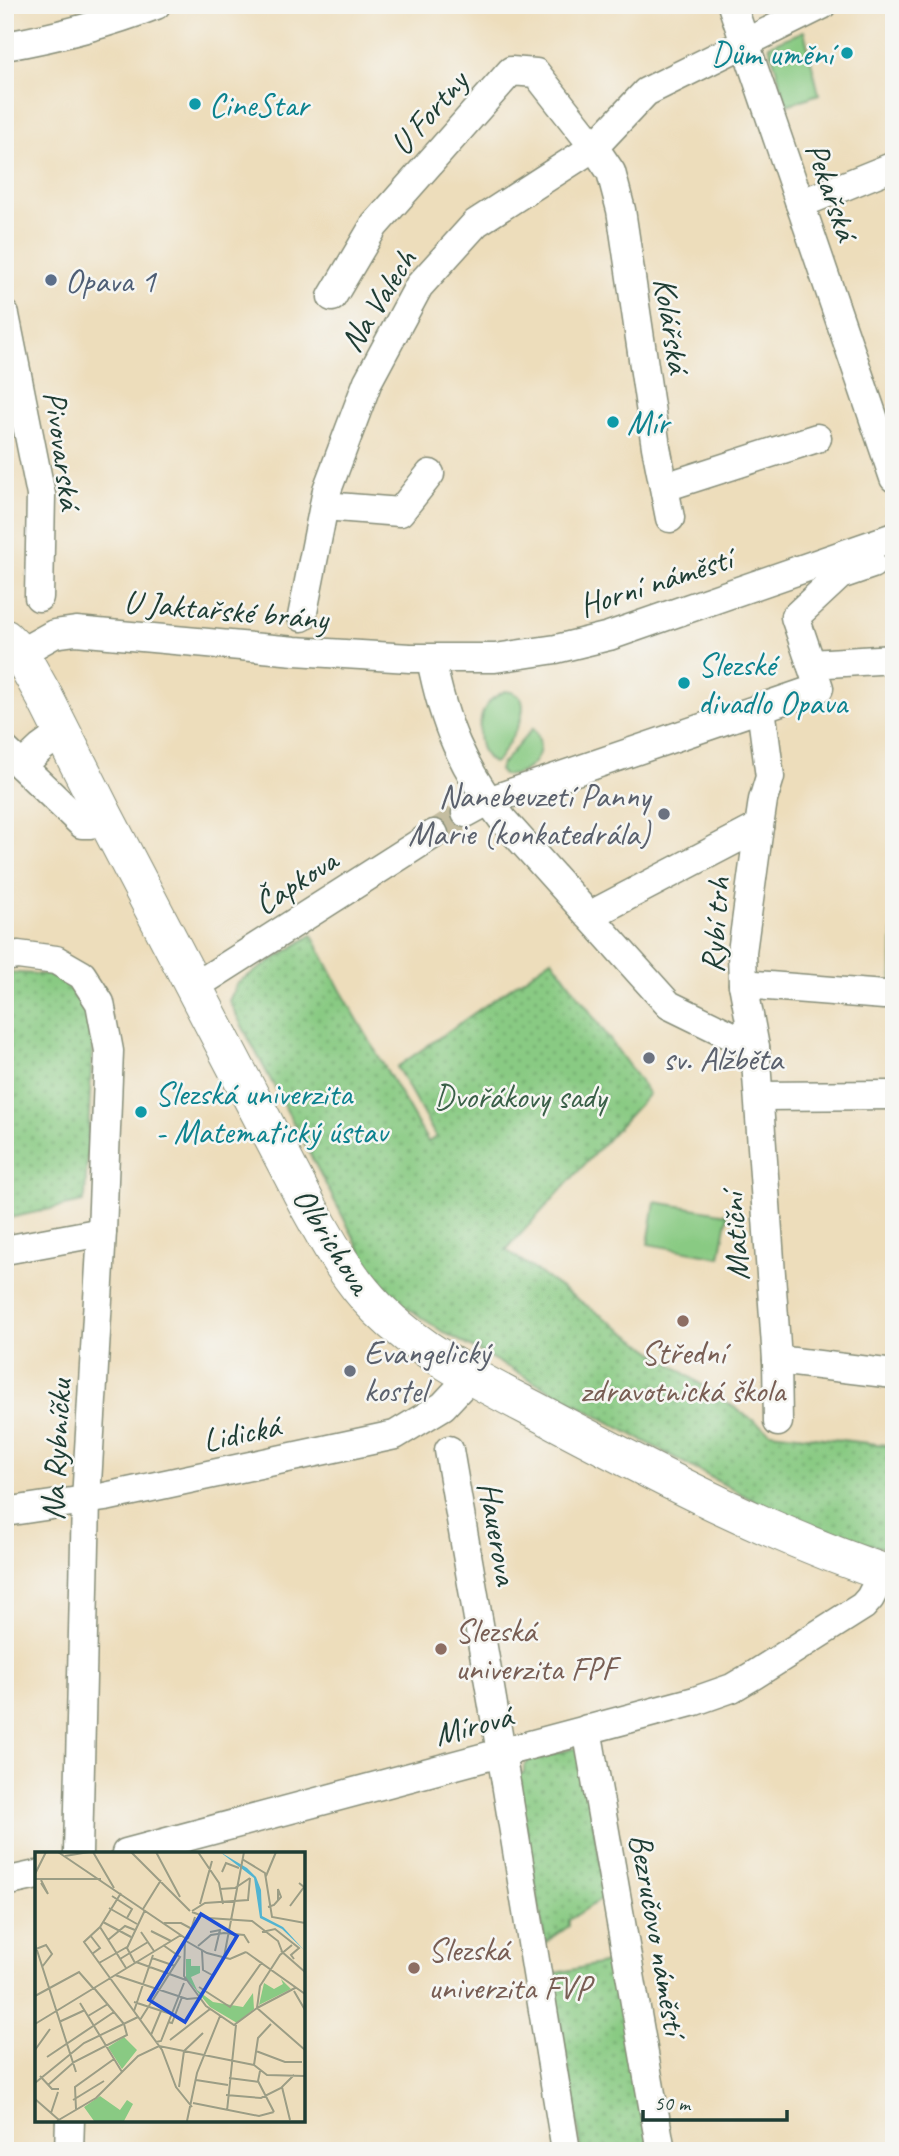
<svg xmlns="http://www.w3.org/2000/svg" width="899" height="2156" viewBox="0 0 899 2156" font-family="Caveat,sans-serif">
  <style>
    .grass { fill: #89ca83; stroke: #54845c; stroke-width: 2 }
    .park { fill: url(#park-dots); stroke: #54845c; stroke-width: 2 }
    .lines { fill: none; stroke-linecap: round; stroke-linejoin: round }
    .minor-tunnel { stroke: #c4bda0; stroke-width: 28; stroke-dasharray: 28 14; stroke-linecap: butt }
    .minor-casing { stroke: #868d78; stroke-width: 31 }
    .major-casing { stroke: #868d78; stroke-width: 39 }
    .minor { stroke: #fff; stroke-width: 28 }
    .major { stroke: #fff; stroke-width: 37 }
    .culture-dot { fill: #0f9aa8; stroke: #f6f6f2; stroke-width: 2.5 }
    .service-dot { fill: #5c6f8a; stroke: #f6f6f2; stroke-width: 2.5 }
    .worship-dot { fill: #6b7280; stroke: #f6f6f2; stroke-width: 2.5 }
    .education-dot { fill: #8d6e63; stroke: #f6f6f2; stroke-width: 2.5 }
    .labels { text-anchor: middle; stroke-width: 5; stroke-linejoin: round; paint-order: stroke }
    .culture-label { font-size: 33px; fill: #0d838f; stroke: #f6f6f2; text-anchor: start }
    .street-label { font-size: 33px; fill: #1f3d34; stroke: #f6f6f2 }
    .service-label { font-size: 33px; fill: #4e5e75; stroke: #f6f6f2; text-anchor: start }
    .worship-label { font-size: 33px; fill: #5b616d; stroke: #f6f6f2; text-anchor: start }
    .park-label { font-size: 33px; fill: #3a6048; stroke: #f6f6f2 }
    .education-label { font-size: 33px; fill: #785e54; stroke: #f6f6f2; text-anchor: start }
    .inset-road { fill: none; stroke: #9b9d85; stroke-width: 2 }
    .view { fill: #1d4ed8; fill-opacity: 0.15; stroke: #1d4ed8; stroke-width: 3.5 }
    .inset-edge { fill: none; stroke: #1f3d34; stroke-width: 3.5 }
  </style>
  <defs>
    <pattern id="park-dots" width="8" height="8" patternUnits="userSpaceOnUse" patternTransform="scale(1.75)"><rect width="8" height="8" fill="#89ca83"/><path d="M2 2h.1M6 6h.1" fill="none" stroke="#6fa56c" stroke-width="1.8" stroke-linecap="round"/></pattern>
  </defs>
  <rect width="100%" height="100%" fill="#f6f6f2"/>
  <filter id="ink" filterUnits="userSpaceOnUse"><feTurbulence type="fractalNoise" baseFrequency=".0143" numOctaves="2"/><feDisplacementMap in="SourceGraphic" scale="14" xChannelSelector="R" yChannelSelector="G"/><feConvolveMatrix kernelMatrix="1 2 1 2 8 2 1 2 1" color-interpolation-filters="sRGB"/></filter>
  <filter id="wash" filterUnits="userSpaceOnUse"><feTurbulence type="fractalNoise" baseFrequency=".00686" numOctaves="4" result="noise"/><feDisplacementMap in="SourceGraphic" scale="28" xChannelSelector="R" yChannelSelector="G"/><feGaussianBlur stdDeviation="1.57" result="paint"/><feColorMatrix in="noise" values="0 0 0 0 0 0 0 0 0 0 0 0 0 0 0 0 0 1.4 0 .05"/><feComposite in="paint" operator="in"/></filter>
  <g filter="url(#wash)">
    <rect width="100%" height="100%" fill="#edddbb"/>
    <!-- grass -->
    <g class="grass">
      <path d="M804,31l15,63 -32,11 -18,-60z"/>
      <path d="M505,691c40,3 2,54 -7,69l-5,3c-19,-12 -17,-47 -3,-62 4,-4 10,-7 15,-10z"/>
      <path d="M533,728c19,24 -5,50 -30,47l-4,-5 2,-5z"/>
      <path d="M655,1202l73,12 -8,43 -72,-13z"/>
    </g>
    <!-- park -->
    <g class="park">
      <path d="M893,923l1,135h-4z"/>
      <path d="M312,935l28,54 88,153 8,-5 -39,-70 155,-108 97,135 -143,156 264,182 124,14v104l-33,-7 -90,-33 -328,-178 -43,-29 -29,-33 -142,-269 8,-18z"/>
      <path d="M5,972l44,3 15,6 13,8 10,13 6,30 -8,165 -2,5 -78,17z"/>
      <path d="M580,1747l26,149 -37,24v6l-24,17 -28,-168 7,-2v-7l6,-6z"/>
      <path d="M617,1960l34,191h-69l-30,-177z"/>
    </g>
  </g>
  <g filter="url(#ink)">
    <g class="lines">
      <!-- minor-tunnel -->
      <path class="minor-tunnel" d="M434,834l32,-21"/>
      <defs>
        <g id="minor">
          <path d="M732,5l162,473"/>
          <path d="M5,46c52,-9 102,-22 151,-41"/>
          <path d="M800,204l94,-38"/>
          <path d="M332,297l42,-71 137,-155 25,2 58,74 17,25 10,38 35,237 14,71"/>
          <path d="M5,315l36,180 -2,102"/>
          <path d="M665,487l152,-49"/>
          <path d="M324,506l76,6 30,-38"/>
          <path d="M302,617l25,-127 41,-109 51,-95 57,-63 118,-76 52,-55 176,-87"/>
          <path d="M20,653l34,-19 22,-3 219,20 115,7h85l61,-9 53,-13 285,-99"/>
          <path d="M431,659c13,66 31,108 72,161l166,185 86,42 -12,-63 -1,-32 17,-125 -170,89"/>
          <path d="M811,664l-16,-47 45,-42 32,-11"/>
          <path d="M5,750l77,74h9l13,-9"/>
          <path d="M22,766l19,-18 22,-16"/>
          <path d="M466,813l22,-12 331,-113 -8,-24 83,-5"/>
          <path d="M759,827l4,-27 7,-23 -9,-69"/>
          <path d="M5,957l13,-2 38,5 26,15 18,28 9,48 -7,181 -16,268 -8,353"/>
          <path d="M743,984l141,11"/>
          <path d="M194,987l240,-153"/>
          <path d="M755,1047l22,313 1,62"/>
          <path d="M759,1096l135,-1"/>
          <path d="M5,1250l97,-18"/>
          <path d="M777,1360l117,14"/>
          <path d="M449,1450l52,302 65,399"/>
          <path d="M5,1512l100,-15 290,-62 48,-29 28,-30"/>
          <path d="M587,1729l74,422"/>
          <path d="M126,1853l569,-152 37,-13 22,-13 109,-69 7,-8 13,-25"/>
          <path d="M5,1882l32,-7"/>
          <path d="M69,2151l1,-32"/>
        </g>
        <path id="major" d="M5,638l15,15 24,43 60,119 203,389c21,38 41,75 71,105 50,50 118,80 179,113 110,58 219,115 337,154"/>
      </defs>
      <!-- minor casing -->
      <use href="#minor" class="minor-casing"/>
      <!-- major casing -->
      <use href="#major" class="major-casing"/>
      <!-- minor -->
      <use href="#minor" class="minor"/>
      <!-- major -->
      <use href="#major" class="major"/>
    </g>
  </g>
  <!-- markers -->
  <g class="culture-dot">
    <circle cx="847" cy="53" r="7"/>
    <circle cx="195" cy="104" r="7"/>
    <circle cx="613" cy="422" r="7"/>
    <circle cx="684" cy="683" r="7"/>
    <circle cx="141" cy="1112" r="7"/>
  </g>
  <circle class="service-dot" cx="51" cy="280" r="7"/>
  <g class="worship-dot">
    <circle cx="664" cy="814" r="7"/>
    <circle cx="649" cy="1058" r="7"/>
    <circle cx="350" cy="1371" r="7"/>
  </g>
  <g class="education-dot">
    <circle cx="683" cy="1321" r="7"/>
    <circle cx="441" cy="1649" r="7"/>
    <circle cx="414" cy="1968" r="7"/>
  </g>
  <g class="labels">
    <!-- culture labels -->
    <g class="culture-label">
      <text x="833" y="65" text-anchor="end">Dům umění</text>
      <text x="209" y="116">CineStar</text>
      <text x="627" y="434">Mír</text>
      <text x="698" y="676">Slezské<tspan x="698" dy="38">divadlo Opava</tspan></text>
      <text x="155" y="1105">Slezská univerzita<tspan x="155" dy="38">- Matematický ústav</tspan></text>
    </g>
    <!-- street labels -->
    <g class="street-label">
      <text transform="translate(428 112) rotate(-49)" y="12">U Fortny</text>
      <text transform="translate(833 191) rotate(71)" y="12">Pekařská</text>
      <text transform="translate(377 300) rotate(-58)" y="12">Na Valech</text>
      <text transform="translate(673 325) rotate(81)" y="12">Kolářská</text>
      <text transform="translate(64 450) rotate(82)" y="12">Pivovarská</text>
      <text transform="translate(655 581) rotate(-18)" y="12">Horní náměstí</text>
      <text transform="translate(226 609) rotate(5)" y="12">U Jaktařské brány</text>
      <text transform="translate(295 881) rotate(-33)" y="12">Čapkova</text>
      <text transform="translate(714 925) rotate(-86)" y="12">Rybí trh</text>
      <text transform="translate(734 1237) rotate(-94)" y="12">Matiční</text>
      <text transform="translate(333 1240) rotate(58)" y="12">Olbrichova</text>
      <text transform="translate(241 1432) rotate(-12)" y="12">Lidická</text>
      <text transform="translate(55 1450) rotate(-87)" y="12">Na Rybníčku</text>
      <text transform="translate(499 1533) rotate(80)" y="12">Hauerova</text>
      <text transform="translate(473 1724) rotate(-15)" y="12">Mírová</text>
      <text transform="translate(659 1934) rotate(80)" y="12">Bezručovo náměstí</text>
    </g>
    <!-- service labels -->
    <g class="service-label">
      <text x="65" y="292">Opava 1</text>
    </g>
    <!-- worship labels -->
    <g class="worship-label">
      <text x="650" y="807" text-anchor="end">Nanebevzetí Panny<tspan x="650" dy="38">Marie (konkatedrála)</tspan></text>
      <text x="663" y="1070">sv. Alžběta</text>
      <text x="364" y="1364">Evangelický<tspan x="364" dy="38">kostel</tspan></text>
    </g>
    <!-- park labels -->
    <g class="park-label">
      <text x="520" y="1108">Dvořákovy sady</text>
    </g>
    <!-- education labels -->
    <g class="education-label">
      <text x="683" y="1364" text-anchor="middle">Střední<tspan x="683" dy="38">zdravotnická škola</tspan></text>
      <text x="455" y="1642">Slezská<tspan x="455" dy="38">univerzita FPF</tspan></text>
      <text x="428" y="1961">Slezská<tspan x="428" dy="38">univerzita FVP</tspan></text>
    </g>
  </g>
  <!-- overview -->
  <g transform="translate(35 1852)">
    <rect width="270" height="270" fill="#edddbb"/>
    <path d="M151,107h5v7h9v7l-9,4 6,13 16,12 30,5 10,-14 1,16 -17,14 -27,-16 -24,-29zM246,127l10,10 -32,16 5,-22 10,6 9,-5zM89,185l13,13 -15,19 -14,-22zM65,244l20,14 7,-10 6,4 -9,17h-30l-10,-14z" fill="#89ca83"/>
    <path d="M185,0l27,16 9,9 5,13 1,26 21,11 21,23 -22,-21 -22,-11 -6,-40z" fill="#52b4d1"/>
    <path class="inset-road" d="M23,0l127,86 -1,38 22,30 28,19 23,-17M58,0l21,36M96,0l59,59M121,0l24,45M163,0l21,31 4,21M30,4l24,-4M207,7l23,14 7,44 33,6M187,20l4,-9 13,5M0,22l11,-22M231,24l10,-24M0,27h66M6,31l7,11 -7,-14M185,37l15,-1 15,-10M86,41l-21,34 -16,15 78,108 14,37 16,20M77,44l20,13 -5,9M165,52l12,-43M255,54l14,-19 -5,-4M233,55l6,-2 7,-8 -3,-8v11M74,56l28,16M108,57l18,-29M157,59l13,-8 43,-3 2,-22M157,60l16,6 44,3 26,20 5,13M68,70l28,15M129,71h17l11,6M65,75l26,41M116,79l20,10M106,80l13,19M175,80l10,-2 -5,21M227,80l13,-3 24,19 -8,7 3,4M55,83l10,13 -8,6M153,87l7,-22M73,88l17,-14 10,4M151,89l21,12 23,6 16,-7M0,92l41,128M163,94l13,-11 13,-2 20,2 5,8M1,97l10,-4 6,9 -10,13M167,99l1,19 9,5M246,99l24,21M211,100l59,42M189,105l20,-105M117,106l23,8M85,107l28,-17M101,110l50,18M64,111l28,-16M100,111l-8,-15 18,-38M80,123l72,24 11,-1M164,135l31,20 32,-45M259,139l11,19M0,144l44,-24 14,16M99,150l37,12M45,151l42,69M222,156l38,-20M222,156l3,-22 20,-31 12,-10M222,156l48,42M99,159l19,-56M53,164l20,-12M105,168l40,-63 -17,-12M24,170l26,-12M133,170l4,1 10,-26M0,172l146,-89M116,183l10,-24M135,188l40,-31M121,190l5,-1 23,-58M0,198l15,-21M221,199l29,11h17M12,205l67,-45M219,213l13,10 38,1M219,213l4,-27 13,-14M225,219l-2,10 16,31M5,224l12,13h7M194,226l30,4M161,228l32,5M0,231l49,-40 54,-26M13,233l26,-23 53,-27 -3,-11 -30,-36M144,235l5,-36 19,-18M247,235l8,33M191,243l35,3 20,-10 13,-13M0,247l24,21M38,248l31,-19M158,251l66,13 15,-4M41,257l-1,-22 39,-28M192,259l9,-86M16,261l7,-21M22,269l39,-23 42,-42 21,-10 95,19M152,269l10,-48 23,-57"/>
    <path class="view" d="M166,62l36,22 -52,86 -36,-22z"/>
    <rect width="270" height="270" class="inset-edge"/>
  </g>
  <!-- margin -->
  <rect width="899" height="2156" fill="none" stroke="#f6f6f2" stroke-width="28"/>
  <!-- scale -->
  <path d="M643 2110v10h144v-10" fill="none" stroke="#1f3d34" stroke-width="3.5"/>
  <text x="654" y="2110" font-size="21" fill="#1f3d34" stroke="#f6f6f2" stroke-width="5" paint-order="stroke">50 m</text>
</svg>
